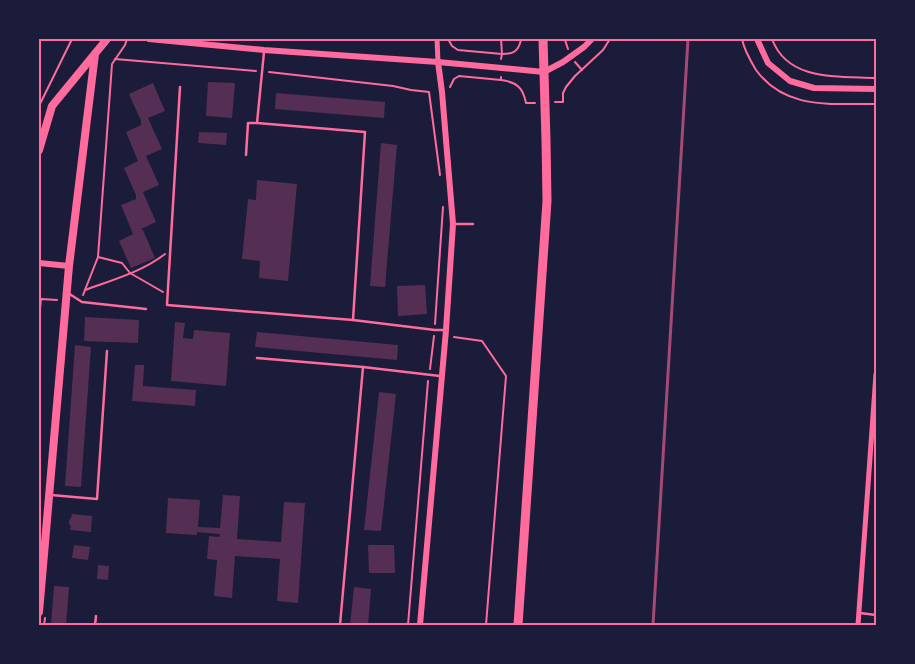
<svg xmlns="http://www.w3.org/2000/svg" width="915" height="664" viewBox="0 0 915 664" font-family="Commissioner,sans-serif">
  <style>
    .building { fill: #542f53 }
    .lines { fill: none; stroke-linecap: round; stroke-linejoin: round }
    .path { stroke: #ff6b9d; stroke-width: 2 }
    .service { stroke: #ff6b9d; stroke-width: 2.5 }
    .minor { stroke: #ff6b9d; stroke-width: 5 }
    .tertiary { stroke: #ff6b9d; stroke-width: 6 }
    .secondary { stroke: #ff6b9d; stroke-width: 8 }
    .primary { stroke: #ff6b9d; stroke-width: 9 }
    .rail { stroke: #a44b75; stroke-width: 3 }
    .neatline { fill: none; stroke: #ff6b9d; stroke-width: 2 }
  </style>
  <rect width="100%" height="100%" fill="#1b1b3a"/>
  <!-- building -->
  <g class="building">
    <path d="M208,82l27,1 -3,35 -26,-2z"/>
    <path d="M153,83l12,28 -17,7 14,31 -16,7 13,29 -16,7 13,30 -15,7 2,1 12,28 -24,10 -12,-27 14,-7 -12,-29 15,-6v-4l-12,-27 14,-7 -12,-29 15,-7v-4l-12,-27z"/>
    <path d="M276,93l109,9 -1,16 -109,-9z"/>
    <path d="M199,132l28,1 -1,12 -28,-2z"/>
    <path d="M381,143l16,2 -12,142 -15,-1z"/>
    <path d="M257,180l40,4 -9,97 -29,-3 1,-17 -18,-2 6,-60 8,1z"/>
    <path d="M425,285l2,29 -29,2 -1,-30z"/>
    <path d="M85,317l54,3 -1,23 -54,-2z"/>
    <path d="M175,322l10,1 -2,15 10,1 1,-9 36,3 -4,53 -55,-5z"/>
    <path d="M257,332l141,13 -1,15 -142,-13z"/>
    <path d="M75,345l16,2 -10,140 -16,-1z"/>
    <path d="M135,365h9l-1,21 53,4 -1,16 -63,-5z"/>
    <path d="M379,392l17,2 -15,137 -17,-1z"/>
    <path d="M223,495l17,1 -3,43 44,3 3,-40 21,1 -7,100 -21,-2 3,-42 -45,-3 -3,42 -18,-2 3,-36 -10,-1 2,-23 10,1 1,-3 -23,-2v3l-31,-2 2,-35 32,2 -2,27 22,1z"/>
    <path d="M72,514l20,2 -1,16 -21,-2 1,-4 -2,-2v-4l2,-2z"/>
    <path d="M74,545l16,2 -2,13 -16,-2z"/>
    <path d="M368,545h26l1,28h-26z"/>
    <path d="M98,565l11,1 -1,14 -11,-1z"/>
    <path d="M54,586l15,1 -3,38h-15z"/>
    <path d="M354,587l17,2 -3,36h-18z"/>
  </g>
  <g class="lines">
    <!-- path -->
    <g class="path">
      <path d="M448,39l4,7 6,4 44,4 -1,-15"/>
      <path d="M742,39c2,11 8,21 14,31 30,41 76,33 120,34"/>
      <path d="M772,39c16,43 67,37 104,39"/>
      <path d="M551,40h14v-1"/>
      <path d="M565,40l3,9"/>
      <path d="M115,59l141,12"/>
      <path d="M501,59l1,-5c11,0 16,-2 19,-14h13"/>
      <path d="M575,62l7,8"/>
      <path d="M269,72l124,14 18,4 18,2 11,83"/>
      <path d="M501,77v3c15,2 22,7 25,23h9"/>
      <path d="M450,87l4,-8 5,-3 42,4"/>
      <path d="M555,102h8v-9l3,-6 9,-11 28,-26 7,-11"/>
      <path d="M39,106l33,-67"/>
      <path d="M98,257l24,6 8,10 33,19"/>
      <path d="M85,290c27,-10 57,-18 80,-36"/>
      <path d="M83,295l15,-38 14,-193 13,-19 2,-6"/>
      <path d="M39,320l2,-21 16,1"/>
      <path d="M435,324l8,-117"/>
      <path d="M454,337l28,4 24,35 -20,249"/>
      <path d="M430,369l4,-33"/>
      <path d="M44,625l1,-7"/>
      <path d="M408,625l20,-244"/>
    </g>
    <!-- service -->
    <g class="service">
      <path d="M180,87l-13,218 186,15 82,10h9"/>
      <path d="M257,123l108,9 -12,188"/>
      <path d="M246,155l2,-32h9l7,-71"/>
      <path d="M455,224h18"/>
      <path d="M68,293l14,9 64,7"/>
      <path d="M257,358l106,9 77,9"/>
      <path d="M51,495l46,4 10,-148"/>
      <path d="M860,613l16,2"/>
      <path d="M95,625l1,-9"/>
      <path d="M340,625l23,-258"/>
    </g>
    <!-- minor -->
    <g class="minor">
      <path d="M437,39l1,23"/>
      <path d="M858,625l18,-251"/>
    </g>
    <!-- tertiary -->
    <g class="tertiary">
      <path d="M149,39l115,11 174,12 106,10 19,-10 21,-15 8,-8"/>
      <path d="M757,39l11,24 22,18 24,7 62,1"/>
      <path d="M39,263l30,3"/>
      <path d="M420,625l26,-295 7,-106 -11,-132 -4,-30"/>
    </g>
    <!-- secondary -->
    <g class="secondary">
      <path d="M39,150l13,-44 55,-67"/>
      <path d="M39,612l30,-346 26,-212"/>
    </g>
    <!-- primary -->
    <path class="primary" d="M518,625l29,-424 -1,-61 -3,-101"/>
    <!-- rail -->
    <path class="rail" d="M653,625l35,-586"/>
  </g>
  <!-- border -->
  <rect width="915" height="664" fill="none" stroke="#1b1b3a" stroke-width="80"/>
  <rect x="40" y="40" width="835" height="584" class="neatline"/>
</svg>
